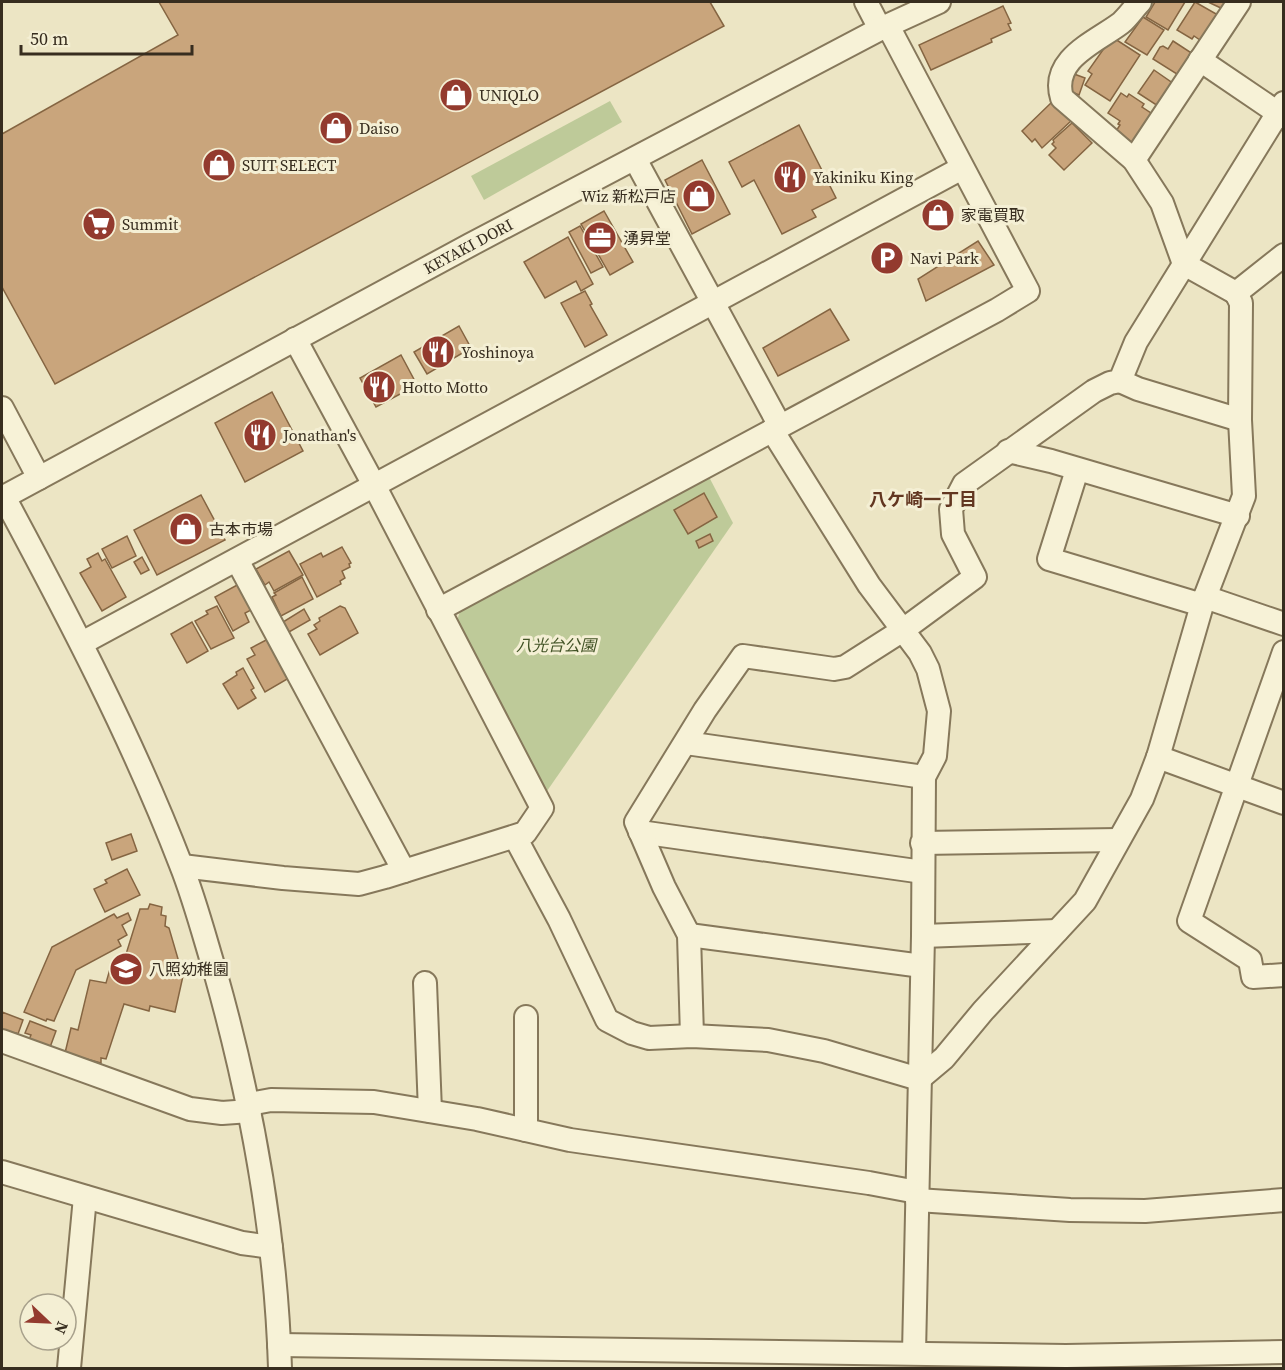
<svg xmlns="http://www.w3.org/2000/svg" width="1285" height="1370" viewBox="0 0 1285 1370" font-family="'Source Serif 4','Noto Sans JP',serif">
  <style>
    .green { fill: #beca99 }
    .building { fill: #c9a57c; stroke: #856542; stroke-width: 1.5 }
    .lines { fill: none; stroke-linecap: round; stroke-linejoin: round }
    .minor-casing { stroke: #86785b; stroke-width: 26 }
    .minor { stroke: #f7f2d7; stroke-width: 22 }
    .labels { text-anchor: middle; stroke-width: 6; stroke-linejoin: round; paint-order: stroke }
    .poi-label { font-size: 16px; fill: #372d1f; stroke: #f4efd4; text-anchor: start }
    .street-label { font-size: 16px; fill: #372d1f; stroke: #f4efd4 }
    .park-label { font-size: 16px; font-style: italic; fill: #425326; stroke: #f4efd4 }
    .neighbourhood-label { font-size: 18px; font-weight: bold; fill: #623620; stroke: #f4efd4 }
  </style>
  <rect width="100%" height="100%" fill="#ece5c4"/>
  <!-- green -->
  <g class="green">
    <path d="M610,101l12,21 -138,78 -13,-24z"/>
    <path d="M708,475l25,48 -186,268 -90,-170 3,-10z"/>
  </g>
  <!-- building -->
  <g class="building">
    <path d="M159,2h551l14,24 -669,358 -53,-97v-153l176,-99z"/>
    <path d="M1155,2h30l-17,28 -22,-13z"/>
    <path d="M1195,2l23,13 -18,25 -6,-4 -2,3 -15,-9z"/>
    <path d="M1208,2h21l-6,7z"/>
    <path d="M1003,6l8,17 -3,1 3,6 -20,9 1,3 -61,28 -12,-25z"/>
    <path d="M1143,17l21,13 -17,25 -22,-13z"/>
    <path d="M1112,37l28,18 -30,46 -25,-16 7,-11 -4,-3z"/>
    <path d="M1173,41l20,13 -13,22 -27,-17 7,-12 3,-1 5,3z"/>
    <path d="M1154,70l20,14 -16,22 -20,-13z"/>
    <path d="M1074,74l11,4 -6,17 -12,-5z"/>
    <path d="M1121,93l6,4 2,-3 15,10 -2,3 12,8 -20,29 -18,-13 4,-6 -2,-1 2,-3 -12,-8z"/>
    <path d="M1053,101l18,20 -29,27 -7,-9 -3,3 -10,-11z"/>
    <path d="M1072,123l20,20 -28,27 -15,-15 7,-7 -4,-4 2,-2 -1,-2z"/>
    <path d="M799,125l37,73 -24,12 4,7 -34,17 -28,-54 -12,7 -13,-25z"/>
    <path d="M702,160l28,54 -38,20 -27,-54z"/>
    <path d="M604,211l29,51 -23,13 -29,-51z"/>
    <path d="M580,226l23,41 -12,6 -22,-41z"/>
    <path d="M568,237l25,47 -12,7 -5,-10 -31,17 -21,-36z"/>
    <path d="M978,241l16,24 -68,36 -8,-22z"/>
    <path d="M585,291l7,13 -2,1 17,30 -22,12 -24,-44z"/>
    <path d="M830,309l19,31 -71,36 -15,-28z"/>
    <path d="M459,326l12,22 -44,26 -13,-22z"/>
    <path d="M401,355l16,30 -41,22 -16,-29z"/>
    <path d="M272,392l31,59 -58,31 -30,-59z"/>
    <path d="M704,493l13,24 -29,17 -14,-24z"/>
    <path d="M201,495l24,45 -68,35 -23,-45z"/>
    <path d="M710,534l3,7 -14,7 -3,-7z"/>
    <path d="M127,536l9,20 -24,12 -10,-19z"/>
    <path d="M342,547l9,16 -2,1 1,3 -8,4 3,7 -5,3 1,3 -24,13 -17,-33 21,-11 2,4z"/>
    <path d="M289,551l14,24 -29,16 -5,-9 -4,3 -9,-16z"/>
    <path d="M98,553l4,8 3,-2 21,38 -24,14 -22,-38 11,-6 -4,-8z"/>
    <path d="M142,557l7,13 -8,4 -7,-12z"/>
    <path d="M302,577l11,22 -32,17 -9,-19 4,-2 -2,-2z"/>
    <path d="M239,584l14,25 -8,4 4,9 -16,9 -18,-34z"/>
    <path d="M217,606l17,32 -23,11 -16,-28 13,-7 -2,-3z"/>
    <path d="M340,606l5,2 13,25 -38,22 -12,-21 9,-5 -3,-4 6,-4 -1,-3z"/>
    <path d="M304,609l6,11 -21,12 -6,-10z"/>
    <path d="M192,622l16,29 -21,12 -16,-29z"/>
    <path d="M268,639l21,39 -24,14 -18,-33 8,-4 -4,-7z"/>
    <path d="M243,668l11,20 -3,2 5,8 -18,11 -15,-25 14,-9 -1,-3z"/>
    <path d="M131,834l6,17 -25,9 -6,-17z"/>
    <path d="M127,869l13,26 -35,17 -11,-23 13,-6 -2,-3z"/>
    <path d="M150,904l12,3 -1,8 5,1 -1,10 4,2 14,48 -8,36 -25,-6 -1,5 -25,-7 -18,55 -5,-1v5l-36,-10 6,-25 7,2 12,-50 16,3 6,-21 11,2 17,-55h8z"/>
    <path d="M128,913l3,7 -9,5 5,10 -9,5 3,6 -45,24 -22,51 -7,-2 -1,2 -22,-9 28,-65 62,-33 3,4z"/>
    <path d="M2,1012l21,8 -5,14 -2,-1 -2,4 -12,-4z"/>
    <path d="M30,1021l26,10 -7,19 -21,-8 3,-7 -6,-2z"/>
  </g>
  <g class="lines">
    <defs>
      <g id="minor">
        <path d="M866,2l14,27"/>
        <path d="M1140,2c-6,6 -12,15 -19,21 -25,19 -71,36 -59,75l72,62 28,43 22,61 52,29"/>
        <path d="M1200,60l84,57"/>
        <path d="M635,159l145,267"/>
        <path d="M1134,160l105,-158"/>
        <path d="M1120,381l18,8 102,31"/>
        <path d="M2,408l37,70"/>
        <path d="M772,430l97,155 51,68 8,16 11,42 -4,45 -11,21 -1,159 -9,417"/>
        <path d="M1008,451l43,10 187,55"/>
        <path d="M1077,470l-28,89 153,46"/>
        <path d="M4,497c64,119 128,241 177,368 14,35 24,74 35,110 36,128 60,261 64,393"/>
        <path d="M2,498l468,-253 410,-216 59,-27"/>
        <path d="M237,560l167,311"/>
        <path d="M1205,597l79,27"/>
        <path d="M438,610l559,-300 31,-19 -140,-265"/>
        <path d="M82,643l880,-475"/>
        <path d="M1284,652l-95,269 61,39 3,17 31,-2"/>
        <path d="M686,743l238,34"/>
        <path d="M1158,757l126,46"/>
        <path d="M640,832l283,40"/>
        <path d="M515,837l44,82 48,101 25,13 17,5 43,-2 76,4 56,11 95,28 25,-21 39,-47 102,-110 57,-102 16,-42 44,-152 42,-109 -4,-76 1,-117 -5,-10 48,-38"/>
        <path d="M922,843l196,-3"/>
        <path d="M182,866l101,12 76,6 26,-7 140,-44 17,-25 -168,-323 -79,-146"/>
        <path d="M689,935l233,31"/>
        <path d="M923,936l134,-5"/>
        <path d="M425,983l5,128"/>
        <path d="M692,1036l-3,-101 -25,-48 -28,-65 69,-112 38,-54 91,13 11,-2 58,-37 72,-53 -22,-43 -2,-25 13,-25 130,-93 16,-8 10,-2 16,-39 148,-239"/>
        <path d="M2,1041l188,68 32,4 28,-2"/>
        <path d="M249,1104l22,-4 103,2 103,17 93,21 299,43 48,9"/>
        <path d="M526,1130v-113"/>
        <path d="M2,1172l240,71 29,4"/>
        <path d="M917,1200l153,10 75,1 139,-11"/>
        <path d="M279,1345l787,11 218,-4"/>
        <path d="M69,1368l16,-171"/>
      </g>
    </defs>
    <!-- minor casing -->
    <use href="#minor" class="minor-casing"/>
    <!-- minor -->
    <use href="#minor" class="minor"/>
  </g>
  <!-- icons -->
  <defs>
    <symbol id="shop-disc" viewBox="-11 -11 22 22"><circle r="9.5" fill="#933a2e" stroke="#f4efd4"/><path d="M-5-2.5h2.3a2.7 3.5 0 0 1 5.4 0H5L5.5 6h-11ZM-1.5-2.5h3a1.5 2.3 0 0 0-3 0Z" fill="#fff"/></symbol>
    <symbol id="restaurant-disc" viewBox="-11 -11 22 22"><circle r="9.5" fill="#933a2e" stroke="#f4efd4"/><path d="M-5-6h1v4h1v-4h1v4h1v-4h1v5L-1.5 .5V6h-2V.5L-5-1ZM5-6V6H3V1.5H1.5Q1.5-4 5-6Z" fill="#fff"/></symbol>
    <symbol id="supermarket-disc" viewBox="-11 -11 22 22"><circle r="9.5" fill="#933a2e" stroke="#f4efd4"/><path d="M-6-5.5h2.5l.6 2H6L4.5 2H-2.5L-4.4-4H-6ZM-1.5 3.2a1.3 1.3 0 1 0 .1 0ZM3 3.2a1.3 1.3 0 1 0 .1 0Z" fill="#fff"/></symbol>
    <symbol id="office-disc" viewBox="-11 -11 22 22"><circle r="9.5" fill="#933a2e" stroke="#f4efd4"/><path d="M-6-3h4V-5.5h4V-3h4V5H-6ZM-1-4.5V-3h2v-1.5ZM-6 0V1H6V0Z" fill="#fff"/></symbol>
    <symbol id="parking-disc" viewBox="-11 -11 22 22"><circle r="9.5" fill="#933a2e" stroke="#f4efd4"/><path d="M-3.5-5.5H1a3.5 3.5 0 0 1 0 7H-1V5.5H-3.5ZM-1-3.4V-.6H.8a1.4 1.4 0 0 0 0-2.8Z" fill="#fff"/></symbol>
    <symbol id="school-disc" viewBox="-11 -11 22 22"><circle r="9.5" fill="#933a2e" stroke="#f4efd4"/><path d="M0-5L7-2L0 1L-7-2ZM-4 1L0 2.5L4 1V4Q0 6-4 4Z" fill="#fff"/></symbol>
  </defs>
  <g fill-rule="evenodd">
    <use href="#shop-disc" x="437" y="76" width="38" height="38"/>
    <use href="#shop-disc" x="317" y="109" width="38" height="38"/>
    <use href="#shop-disc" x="200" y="146" width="38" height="38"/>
    <use href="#restaurant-disc" x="771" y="158" width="38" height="38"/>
    <use href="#shop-disc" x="680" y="177" width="38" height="38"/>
    <use href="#shop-disc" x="919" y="196" width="38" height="38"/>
    <use href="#supermarket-disc" x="80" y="205" width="38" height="38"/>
    <use href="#office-disc" x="581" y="219" width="38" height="38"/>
    <use href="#parking-disc" x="868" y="239" width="38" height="38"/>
    <use href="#restaurant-disc" x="419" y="333" width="38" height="38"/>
    <use href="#restaurant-disc" x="360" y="368" width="38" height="38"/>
    <use href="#restaurant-disc" x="241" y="416" width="38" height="38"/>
    <use href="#shop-disc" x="167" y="510" width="38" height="38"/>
    <use href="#school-disc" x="107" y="950" width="38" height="38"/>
  </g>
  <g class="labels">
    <!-- poi labels -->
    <g class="poi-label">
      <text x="479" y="101">UNIQLO</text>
      <text x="359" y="134">Daiso</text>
      <text x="242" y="171">SUIT SELECT</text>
      <text x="813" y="183">Yakiniku King</text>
      <text x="676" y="202" text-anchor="end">Wiz 新松戸店</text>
      <text x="961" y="221">家電買取</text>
      <text x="122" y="230">Summit</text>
      <text x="623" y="244">湧昇堂</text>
      <text x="910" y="264">Navi Park</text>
      <text x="461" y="358">Yoshinoya</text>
      <text x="402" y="393">Hotto Motto</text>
      <text x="283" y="441">Jonathan's</text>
      <text x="209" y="535">古本市場</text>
      <text x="149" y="975">八照幼稚園</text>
    </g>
    <!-- street labels -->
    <g class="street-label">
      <text transform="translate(468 246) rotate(-28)" y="6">KEYAKI DORI</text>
    </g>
    <!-- park labels -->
    <g class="park-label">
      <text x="556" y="651">八光台公園</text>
    </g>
    <!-- neighbourhood labels -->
    <g class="neighbourhood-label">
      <text x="923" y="506">八ケ崎一丁目</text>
    </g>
  </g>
  <!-- border -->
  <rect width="1285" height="1370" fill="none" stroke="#372d1f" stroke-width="6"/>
  <!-- north arrow -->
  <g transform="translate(48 1322) rotate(113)"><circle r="28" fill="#f4efd4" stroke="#a8a18c" stroke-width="1.5"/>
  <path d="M0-4.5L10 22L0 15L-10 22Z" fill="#933a2e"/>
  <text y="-9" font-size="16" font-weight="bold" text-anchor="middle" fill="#372d1f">N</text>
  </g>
  <!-- scale -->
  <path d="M21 45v9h171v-9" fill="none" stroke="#372d1f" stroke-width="3"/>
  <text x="30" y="45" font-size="18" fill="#372d1f" stroke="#f4efd4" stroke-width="4.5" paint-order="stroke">50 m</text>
</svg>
